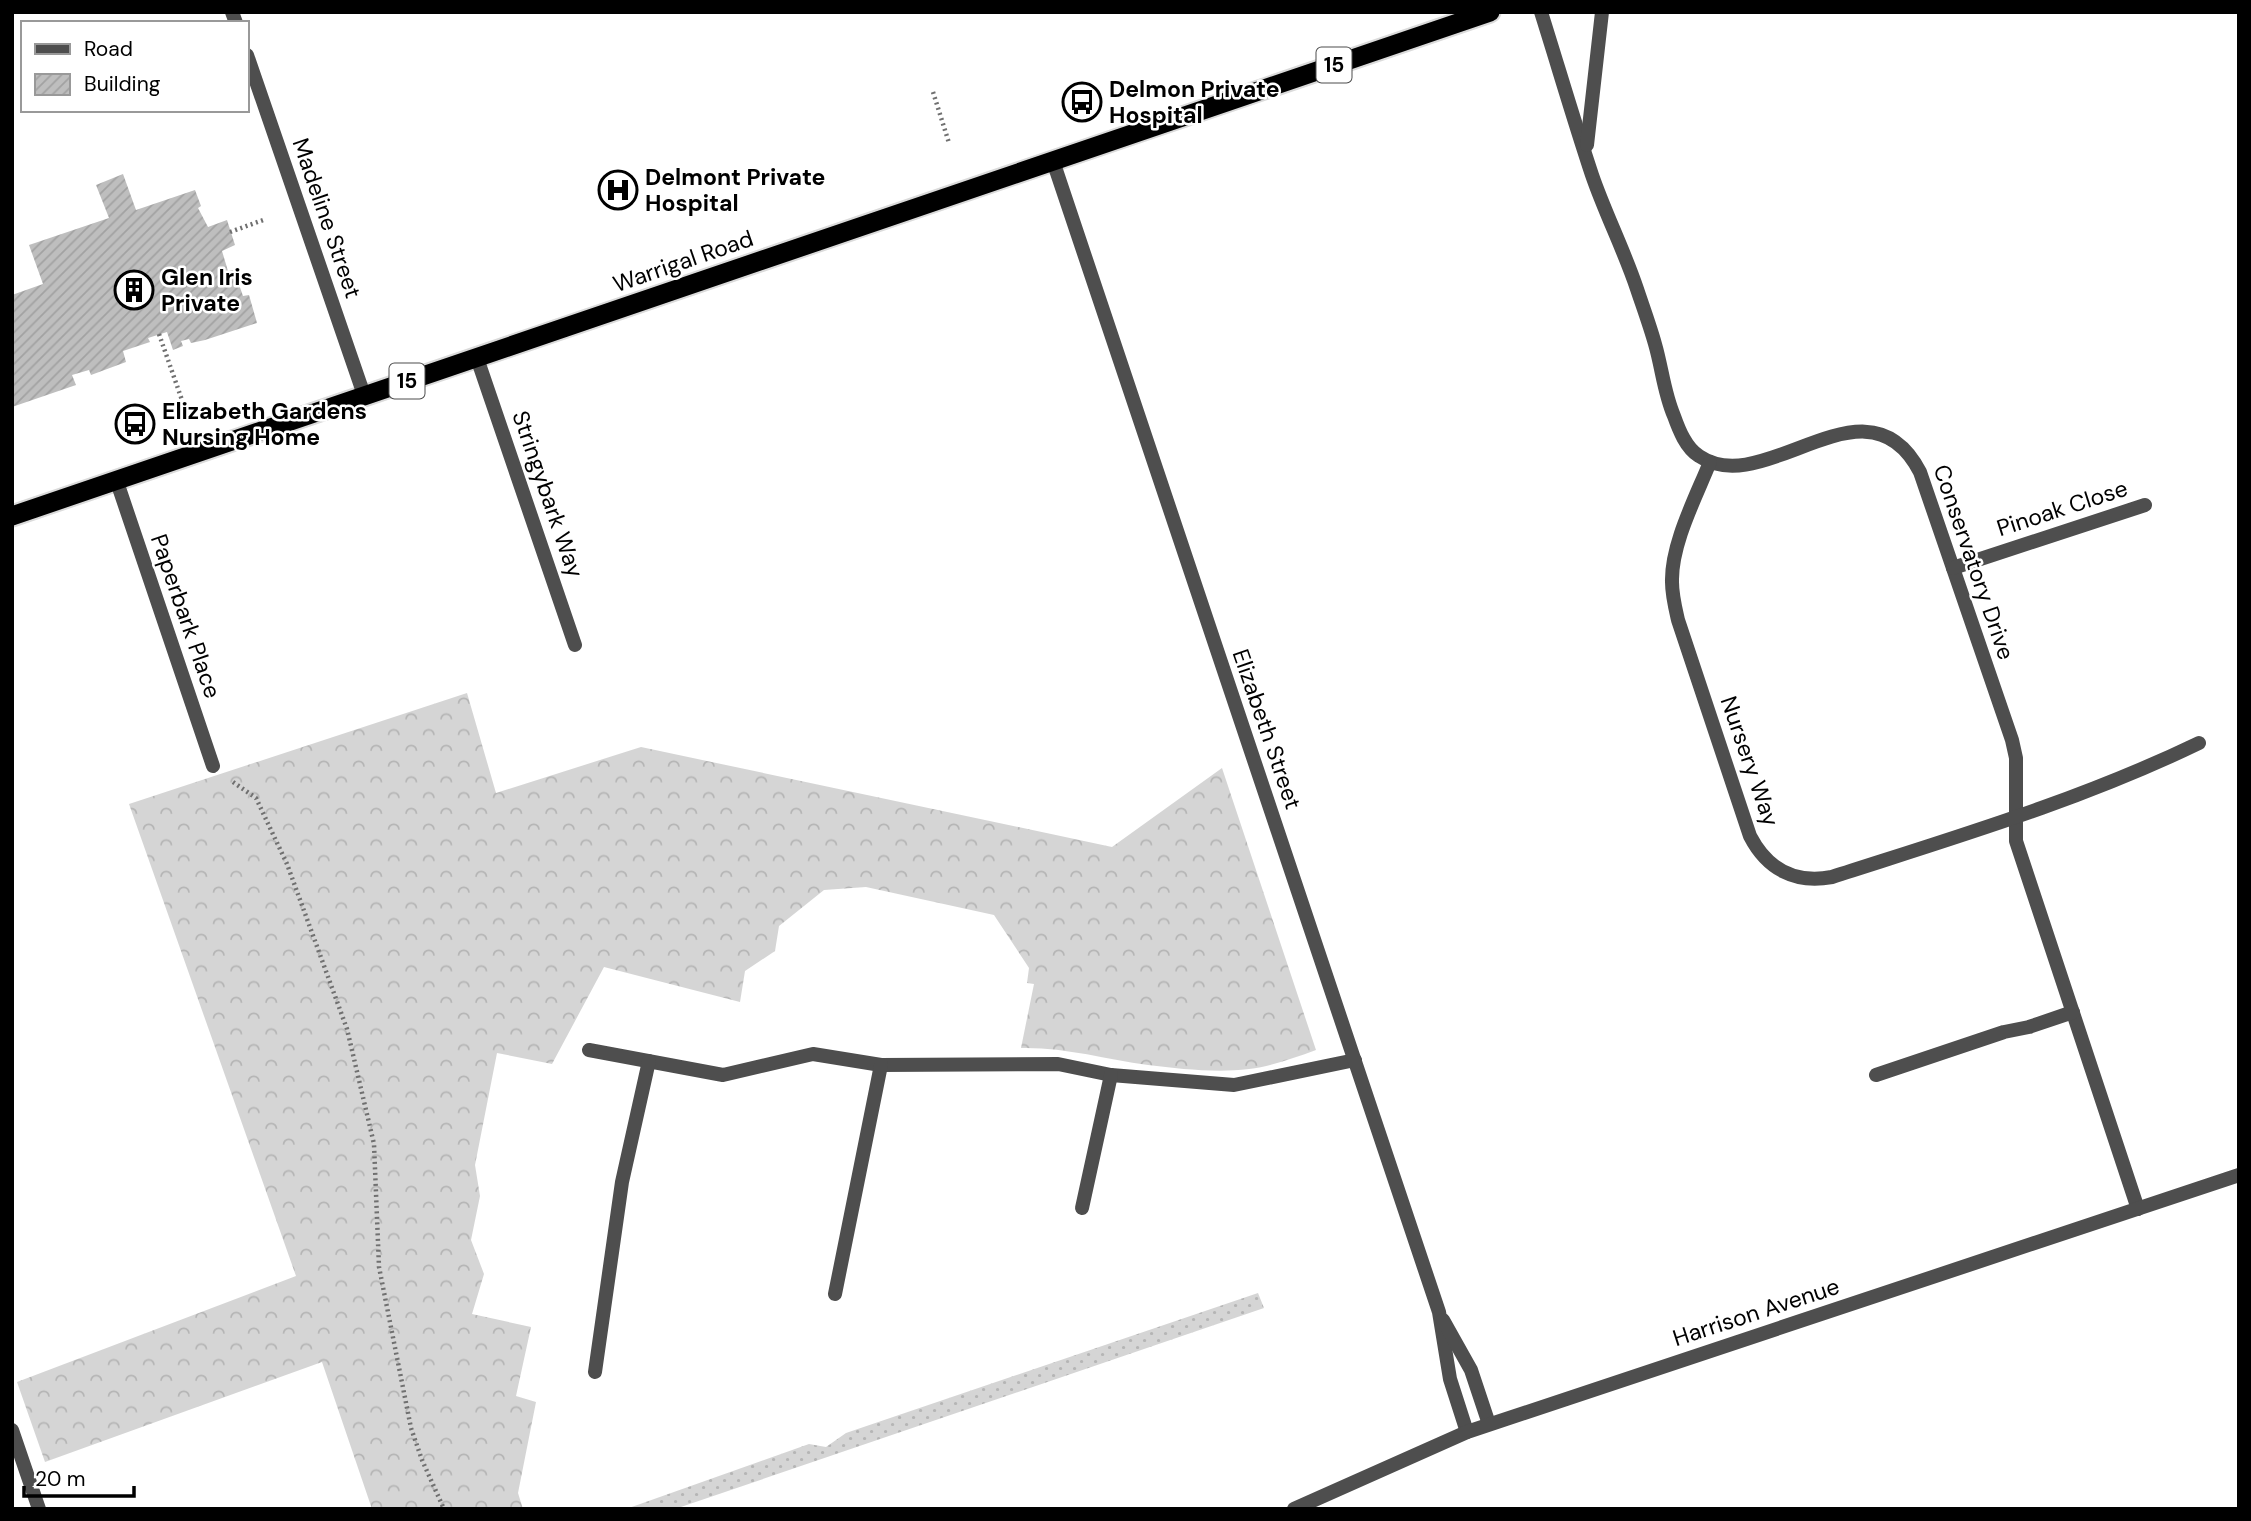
<svg xmlns="http://www.w3.org/2000/svg" width="2251" height="1521" viewBox="0 0 2251 1521" font-family="'DM Sans',sans-serif">
  <style>
    .grass { fill: url(#grass-dots) }
    .forest { fill: url(#forest-crowns) }
    .building { fill: url(#building-hatch) }
    .lines { fill: none; stroke-linecap: round; stroke-linejoin: round }
    .trunk-casing { stroke: #dbdbdb; stroke-width: 23 }
    .path { stroke: #707070; stroke-width: 4.5; stroke-dasharray: 2 3.5; stroke-linecap: butt }
    .service { stroke: #4e4e4e; stroke-width: 14 }
    .minor { stroke: #4e4e4e; stroke-width: 14 }
    .tertiary { stroke: #4e4e4e; stroke-width: 14 }
    .trunk { stroke: #000; stroke-width: 19 }
    .labels { text-anchor: middle; stroke-width: 5; stroke-linejoin: round; paint-order: stroke }
    .shield { fill: #fff; stroke: #4c4c4c; stroke-width: 2 }
    .shield-label { font-size: 21px; font-weight: bold; fill: #000 }
    .poi-label { font-size: 23px; font-weight: bold; fill: #000; stroke: #fff; text-anchor: start }
    .street-label { font-size: 23px; fill: #000; stroke: #fff }
  </style>
  <defs>
    <pattern id="grass-dots" width="8" height="8" patternUnits="userSpaceOnUse" patternTransform="scale(1.75)"><rect width="8" height="8" fill="#d5d5d5"/><path d="M2 2h.1M6 6h.1" fill="none" stroke="#b5b5b5" stroke-width="1.8" stroke-linecap="round"/></pattern>
    <pattern id="forest-crowns" width="20" height="18" patternUnits="userSpaceOnUse" patternTransform="scale(1.75)"><rect width="20" height="18" fill="#d5d5d5"/><path d="M2 6a3 3 0 1 1 6 0M12 15a3 3 0 1 1 6 0" fill="none" stroke="#b5b5b5"/></pattern>
    <pattern id="building-hatch" width="6" height="6" patternUnits="userSpaceOnUse" patternTransform="scale(1.75)"><rect width="6" height="6" fill="#bebebe"/><path d="M-1 1l2-2M0 6l6-6M5 7l2-2" fill="none" stroke="#a2a2a2"/></pattern>
  </defs>
  <rect width="100%" height="100%" fill="#fff"/>
  <!-- grass -->
  <path class="grass" d="M1258,1293l6,15 -589,201h-49l183,-65 17,3 20,-14z"/>
  <!-- forest -->
  <path class="forest" d="M467,693l29,100 145,-46 471,100 110,-79 94,282c-22,8 -44,16 -67,19 -33,4 -68,0 -101,-4 -43,-6 -84,-18 -127,-17l13,-64 -7,-1 2,-15 -35,-53 -128,-28 -42,3 -45,36 -4,25 -30,20 -5,31 -136,-35 -52,97 -55,-11 -22,112 5,31 -9,44 13,34 -12,40 59,13 -15,69 20,6 -18,91 5,16h-151l-50,-147 -277,100 -28,-80 279,-106 -167,-472z"/>
  <!-- building -->
  <path class="building" d="M123,174l13,36 59,-20 6,16 -3,2 10,19 19,-7 8,25 -13,6 6,20 6,-1 9,26 6,-1 8,28 -52,17 -14,3 -2,-4 -8,2 2,5 -10,4 -6,-18 -19,6 2,4 -27,9 3,11 -35,13 -2,-5 -17,5 4,10 -64,22v-112l31,-11 -14,-39 80,-27 -13,-33z"/>
  <g class="lines">
    <defs>
      <path id="trunk" d="M12,516l1478,-504"/>
    </defs>
    <!-- trunk casing -->
    <use href="#trunk" class="trunk-casing"/>
    <!-- path -->
    <g class="path">
      <path d="M933,92l16,51"/>
      <path d="M230,232l36,-13"/>
      <path d="M159,334l24,69"/>
      <path d="M233,782l23,16 31,66 60,165 27,115 5,123 32,161 11,32 22,49"/>
    </g>
    <!-- service -->
    <g class="service">
      <path d="M477,358l98,287"/>
      <path d="M116,479l97,287"/>
      <path d="M589,1050l134,25 90,-21 68,11 177,-1 53,11 123,10 121,-25"/>
      <path d="M1082,1208l29,-133"/>
      <path d="M835,1294l46,-229"/>
      <path d="M595,1372l27,-190 27,-121"/>
    </g>
    <!-- minor -->
    <g class="minor">
      <path d="M1541,12c17,54 33,109 51,163 13,38 32,75 45,114 6,18 13,37 18,55 7,24 9,49 19,72 5,14 12,32 25,40 66,45 168,-87 221,16l92,268 4,18v83l122,368"/>
      <path d="M1587,145l15,-133"/>
      <path d="M1053,161l386,1151 11,67 17,53"/>
      <path d="M1710,462c-14,35 -39,82 -38,120 0,13 3,25 6,38l72,216c17,33 45,48 82,41 124,-40 249,-77 367,-134"/>
      <path d="M1953,568l192,-63"/>
      <path d="M1876,1075l128,-43 25,-5 44,-15"/>
      <path d="M1443,1320l28,50 18,54"/>
      <path d="M12,1430l27,79"/>
      <path d="M1294,1509l173,-77 772,-257"/>
    </g>
    <!-- tertiary -->
    <g class="tertiary">
      <path d="M232,12l4,11"/>
      <path d="M247,55l117,340"/>
    </g>
    <!-- trunk -->
    <use href="#trunk" class="trunk"/>
  </g>
  <!-- icons -->
  <defs>
    <symbol id="bus-ring" viewBox="-11 -11 22 22"><circle r="9.5" fill="#fff" stroke="#000" stroke-width="1.5"/><path d="M-5-6H5V4H4V6H2V4H-2V6H-4V4H-5ZM-3.5-4V0h7V-4ZM-3.5 1.2v1.5H-2V1.2ZM2 1.2v1.5H3.5V1.2Z" fill="#000"/></symbol>
    <symbol id="hospital-ring" viewBox="-11 -11 22 22"><circle r="9.5" fill="#fff" stroke="#000" stroke-width="1.5"/><path d="M-5-5h3v3.5h4V-5h3V5h-3V1.5h-4V5h-3Z" fill="#000"/></symbol>
    <symbol id="building-ring" viewBox="-11 -11 22 22"><circle r="9.5" fill="#fff" stroke="#000" stroke-width="1.5"/><path d="M-4-6H4V6H1V3H-1V6H-4ZM-2.5-4.3h1.7v1.8h-1.7ZM.8-4.3h1.7v1.8H.8ZM-2.5-1h1.7V.8h-1.7ZM.8-1h1.7V.8H.8Z" fill="#000"/></symbol>
  </defs>
  <g fill-rule="evenodd">
    <use href="#bus-ring" x="1060" y="80" width="44" height="44"/>
    <use href="#hospital-ring" x="596" y="168" width="44" height="44"/>
    <use href="#building-ring" x="112" y="268" width="44" height="44"/>
    <use href="#bus-ring" x="113" y="402" width="44" height="44"/>
  </g>
  <g class="labels">
    <!-- shield labels -->
    <g class="shield">
      <rect x="1316.5" y="47.5" width="35" height="35" rx="5"/>
      <rect x="389.5" y="363.5" width="35" height="35" rx="5"/>
    </g>
    <g class="shield-label">
      <text x="1334" y="72">15</text>
      <text x="407" y="388">15</text>
    </g>
    <!-- poi labels -->
    <g class="poi-label">
      <text x="1109" y="97">Delmon Private<tspan x="1109" dy="26">Hospital</tspan></text>
      <text x="645" y="185">Delmont Private<tspan x="645" dy="26">Hospital</tspan></text>
      <text x="161" y="285">Glen Iris<tspan x="161" dy="26">Private</tspan></text>
      <text x="162" y="419">Elizabeth Gardens<tspan x="162" dy="26">Nursing Home</tspan></text>
    </g>
    <!-- street labels -->
    <g class="street-label">
      <text transform="translate(327 218) rotate(71)" y="8">Madeline Street</text>
      <text transform="translate(683 261) rotate(-19)" y="8">Warrigal Road</text>
      <text transform="translate(548 494) rotate(71)" y="8">Stringybark Way</text>
      <text transform="translate(2062 508) rotate(-18)" y="8">Pinoak Close</text>
      <text transform="translate(1974 562) rotate(71)" y="8">Conservatory Drive</text>
      <text transform="translate(186 616) rotate(71)" y="8">Paperbark Place</text>
      <text transform="translate(1267 729) rotate(71)" y="8">Elizabeth Street</text>
      <text transform="translate(1750 761) rotate(71)" y="8">Nursery Way</text>
      <text transform="translate(1756 1312) rotate(-18)" y="8">Harrison Avenue</text>
    </g>
  </g>
  <!-- border -->
  <rect width="2251" height="1521" fill="none" stroke="#000000" stroke-width="28"/>
  <!-- legend -->
  <rect x="21" y="21" width="228" height="91" fill="#ffffff" stroke="#999999" stroke-width="2"/>
  <rect x="35" y="44" width="35" height="10" fill="#4e4e4e" stroke="#999999" stroke-width="2"/>
  <text x="84" y="56" font-size="21" fill="#000000">Road</text>
  <rect x="35" y="74" width="35" height="21" fill="url(#building-hatch)" stroke="#999999" stroke-width="2"/>
  <text x="84" y="91" font-size="21" fill="#000000">Building</text>
  <!-- scale -->
  <path d="M24 1486v10h110v-10" fill="none" stroke="#000000" stroke-width="3.5"/>
  <text x="35" y="1486" font-size="21" fill="#000000" stroke="#ffffff" stroke-width="5" paint-order="stroke">20 m</text>
</svg>
